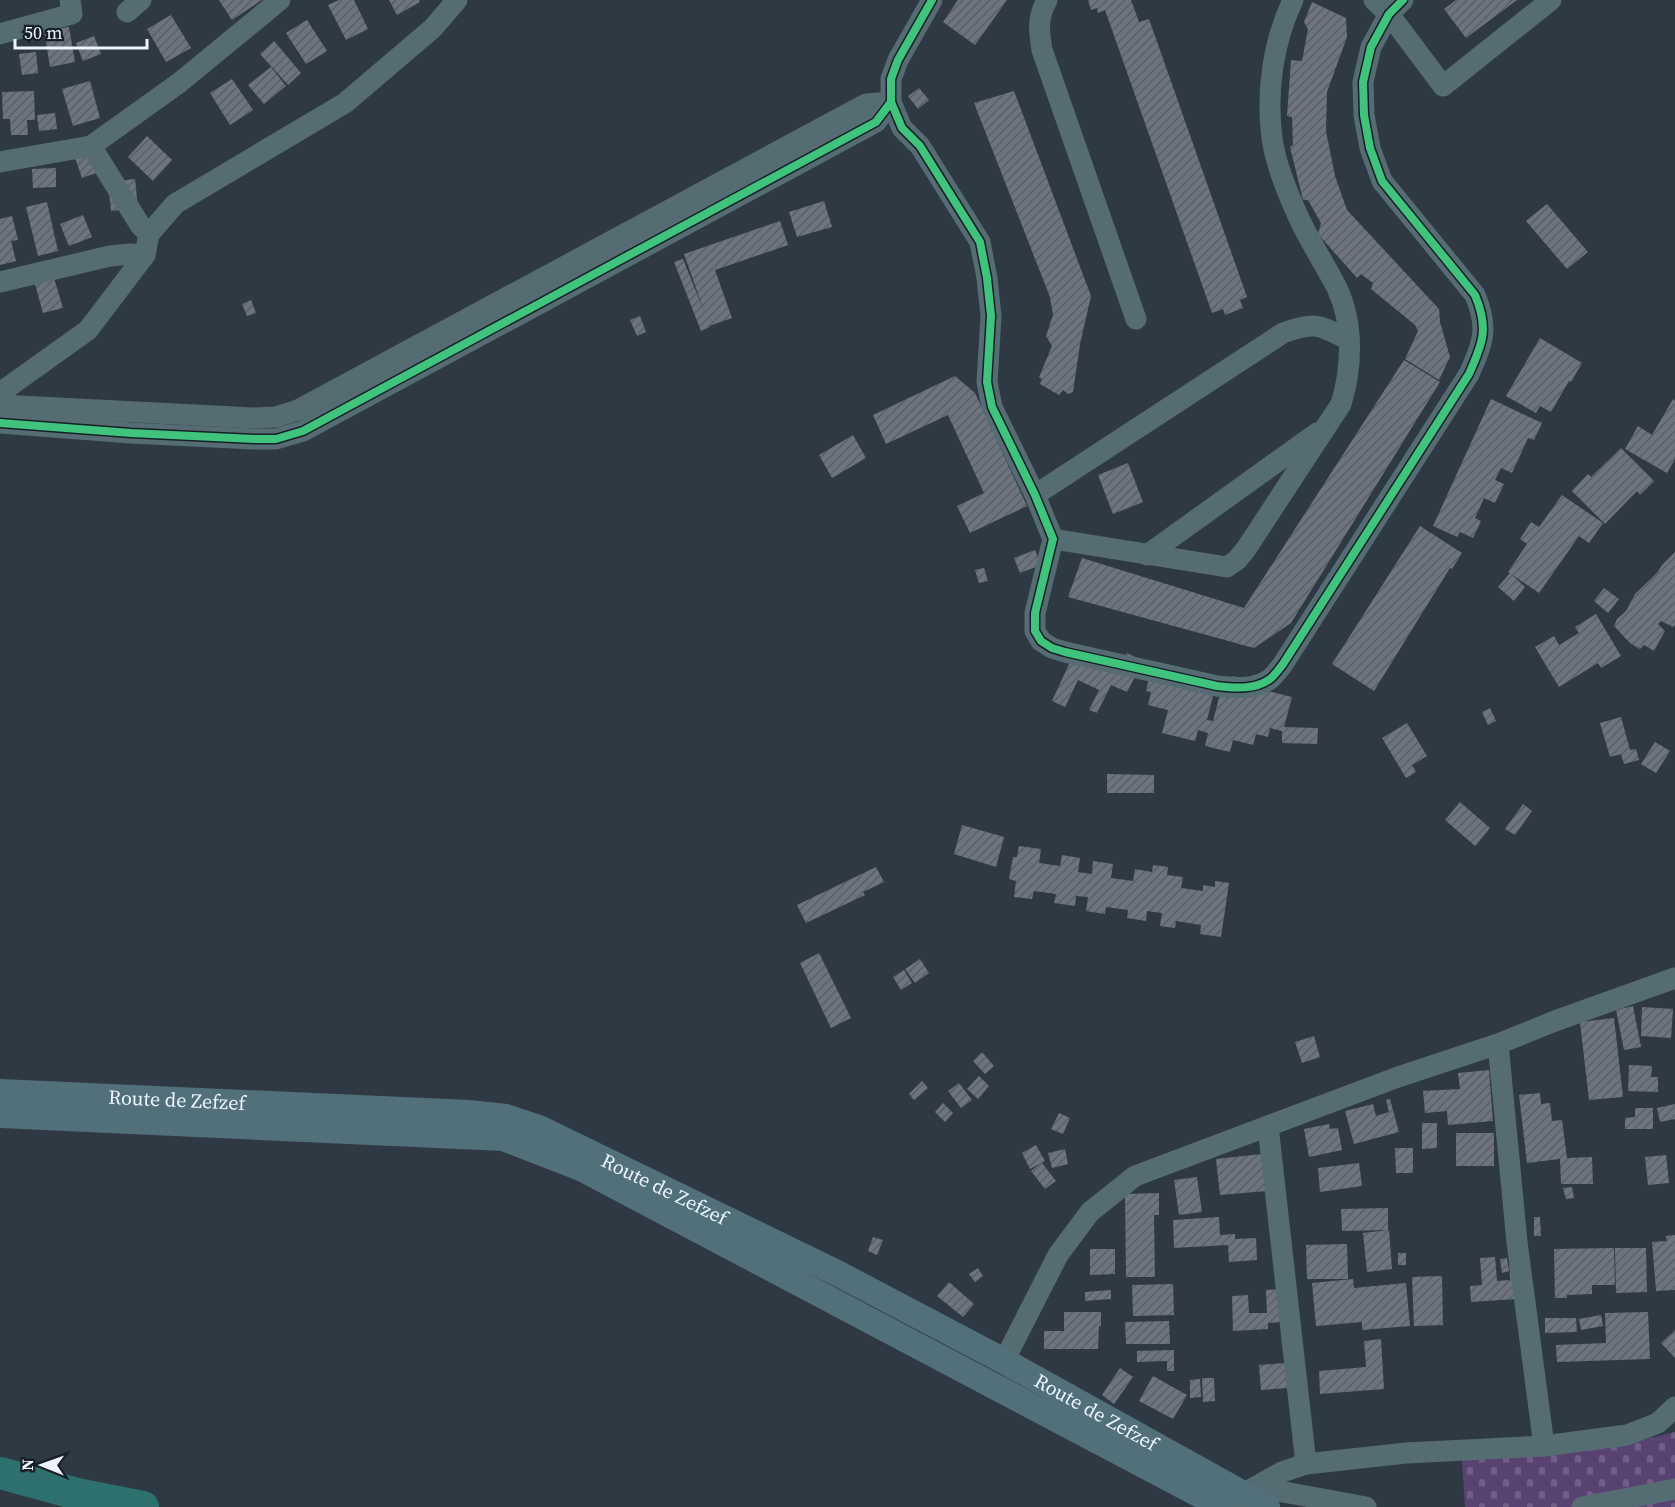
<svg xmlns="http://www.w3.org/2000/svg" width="1675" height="1507" viewBox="0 0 1675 1507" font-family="'Source Serif 4',serif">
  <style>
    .cemetery { fill: url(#cemetery-stones) }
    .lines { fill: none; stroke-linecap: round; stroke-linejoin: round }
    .river { stroke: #2e706d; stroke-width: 32 }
    .building { fill: url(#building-hatch) }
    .minor { stroke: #566c73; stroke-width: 21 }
    .major { stroke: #51707a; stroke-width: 26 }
    .cycleway-casing { stroke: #172028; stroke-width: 11 }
    .cycleway { stroke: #40c37c; stroke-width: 8 }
    .labels { text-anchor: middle; stroke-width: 6; stroke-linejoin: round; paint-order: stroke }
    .street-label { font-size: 20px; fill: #ecf5fe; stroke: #172028 }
  </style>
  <defs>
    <pattern id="cemetery-stones" width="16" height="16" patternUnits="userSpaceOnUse" patternTransform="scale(1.5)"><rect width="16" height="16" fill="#584272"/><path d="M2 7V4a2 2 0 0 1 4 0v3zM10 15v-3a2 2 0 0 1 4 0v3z" fill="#705e87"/></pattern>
    <pattern id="building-hatch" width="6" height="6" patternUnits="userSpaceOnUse" patternTransform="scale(1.5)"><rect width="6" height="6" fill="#6e747e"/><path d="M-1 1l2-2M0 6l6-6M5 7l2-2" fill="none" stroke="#5a5f65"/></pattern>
  </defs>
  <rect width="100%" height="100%" fill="#2f3943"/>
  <!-- cemetery -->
  <path class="cemetery" d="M1675,1432v75h-210l-3,-47 157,-14z"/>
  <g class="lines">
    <!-- river -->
    <path class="river" d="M0,1473l77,21 66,13"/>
  </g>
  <!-- building -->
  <g class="building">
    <path d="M219,0h43l-30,20z"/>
    <path d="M339,0h15l14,29 -22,11 -18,-35z"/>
    <path d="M389,0h30l1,2 -23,13z"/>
    <path d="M958,0h49l-32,45 -32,-23z"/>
    <path d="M1088,0h43l8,22 10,-3 98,278 -7,3 3,8 -18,7 -2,-6 -11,4 -107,-303 -7,3 -1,-5 -6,2z"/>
    <path d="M1456,0h61l-51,38 -22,-29z"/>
    <path d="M1312,2l34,16 1,19 -20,55 -1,39 9,45 12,34 92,99 1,13 10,35 -11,23 -34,-21 13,-28 -3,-6 -44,-36 2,-6 -12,-9 -4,4 -39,-44 3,-11 -13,-23h-5l-13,-53 3,-2 -1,-28 -5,-1 4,-56 11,1 6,-32 -4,-7z"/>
    <path d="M171,15l20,33 -25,14 -19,-33z"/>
    <path d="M307,20l20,31 -21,13 -20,-31z"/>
    <path d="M69,27l6,35 -25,5 -6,-36z"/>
    <path d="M94,36l7,18 -18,7 -7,-18z"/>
    <path d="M274,41l27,32 -13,12 -28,-31z"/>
    <path d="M36,52l2,21 -16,2 -3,-21z"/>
    <path d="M271,67l15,19 -22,18 -16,-19z"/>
    <path d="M232,79l21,31 -23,15 -20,-32z"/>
    <path d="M90,81l10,37 -27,8 -11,-37z"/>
    <path d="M919,88l10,12 -11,9 -10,-13z"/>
    <path d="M34,91l1,29h-8l1,15h-17l-1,-16h-7l-1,-27z"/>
    <path d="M1014,91l77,205 -11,48 -7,48 -5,2 -5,-4 -4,5 -19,-11 2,-5 -3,-2 13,-31 -6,-10 7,-21 -3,-18 -76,-194z"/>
    <path d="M55,113l2,16 -18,2 -2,-16z"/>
    <path d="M147,136l25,24 -19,21 -25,-24z"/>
    <path d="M72,149l20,9 10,13 -20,7z"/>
    <path d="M56,168v19l-23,1 -1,-19z"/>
    <path d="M135,179l3,29 -27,3 -3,-29z"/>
    <path d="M824,201l8,26 -35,10 -8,-25z"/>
    <path d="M47,202l11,49 -20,5 -12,-49z"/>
    <path d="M1547,204l41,48 -21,17 -41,-48z"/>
    <path d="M83,215l9,22 -23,9 -9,-22z"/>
    <path d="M12,216l6,24 -7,1 5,20 -16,4v-46z"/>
    <path d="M780,221l8,24 -73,25 17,48 -23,8 1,1 -9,4 -27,-69 9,-3 21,52 -20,-57z"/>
    <path d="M54,278l9,30 -20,5 -8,-29z"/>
    <path d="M251,300l5,13 -9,3 -5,-12z"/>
    <path d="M640,316l6,16 -9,4 -7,-16z"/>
    <path d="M1540,338l42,25 -11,19 -2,-1 -18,31 -11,-6 -4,7 -30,-17z"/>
    <path d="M1404,360l36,22 -149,241 -37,25 -186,-51 14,-39 162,50z"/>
    <path d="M955,376l20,17 52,113 -57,27 -13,-27 27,-13 -36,-78 -62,29 -13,-29z"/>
    <path d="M1491,399l51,24 -8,17 -6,-2 -16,35 -11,-5 -6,12 9,4 -9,19 -11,-5 -9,20 6,3 -8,17 -13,-6 -3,5 -24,-11z"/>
    <path d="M1673,399l2,2v58l-8,14 -42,-24 13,-23 14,9z"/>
    <path d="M853,435l13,23 -34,20 -13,-23z"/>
    <path d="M1621,448l33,33 -14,14 -3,-4 -32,33 -33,-33 16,-17 3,3z"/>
    <path d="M1128,463l15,39 -30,12 -15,-39z"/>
    <path d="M1562,495l41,28 -14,20 -10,-7 -40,57 -31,-21 19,-28 -7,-5 11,-17 8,5z"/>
    <path d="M1420,526l42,27 -10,16 -2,-1 -76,123 -42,-27z"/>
    <path d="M1035,550l6,15 -21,8 -6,-15z"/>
    <path d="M1675,552v73l-2,2 -12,-6 -3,3 7,7 -11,20 -10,-6 -4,4 -10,-6 -16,-17 3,-7 9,-8 9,-17 22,-21 5,-8z"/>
    <path d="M984,568l4,13 -9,2 -4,-13z"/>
    <path d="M1510,573l15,14 -11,14 -16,-14z"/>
    <path d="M1604,588l15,11 -11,14 -14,-12z"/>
    <path d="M1596,614l25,42 -20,12 -3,-5 -39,24 -24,-40 19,-11 5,9 20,-12 -4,-6z"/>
    <path d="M1075,651l43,21 9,-19 16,8 -16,31 -16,-7 -14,28 -8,-3 10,-20 -21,-10 -13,27 -13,-6z"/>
    <path d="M1153,661l65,15 -11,44 6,1 9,-35 8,2 3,-12 16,4 -2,6 45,11 -8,30 34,1 -1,16 -35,-1v-12l-12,-3 -2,9 -12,-3 -3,11 -20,-5 -3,12 -25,-6 3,-13 -10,-3 -3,11 -33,-8 6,-23 -20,-5 3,-13 -5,-1z"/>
    <path d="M1490,708l6,13 -8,4 -6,-13z"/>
    <path d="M1621,717l9,33 6,-1 3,11 -15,4 -3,-10 -11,3 -10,-34z"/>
    <path d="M1407,723l20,33 -15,9 4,7 -10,6 -24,-40z"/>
    <path d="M1655,742l15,9 -14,22 -15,-9z"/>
    <path d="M1107,774l47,1v18h-47z"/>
    <path d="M1460,802l30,26 -15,18 -30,-26z"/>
    <path d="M1523,804l9,7 -17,24 -10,-6z"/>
    <path d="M962,825l42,12 -8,30 -42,-13z"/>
    <path d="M1019,846l22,3 -2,14 21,3 2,-11 18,3 -2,14 14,2 1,-13 20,3 -2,14 22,3 2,-12 17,3 1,-7 15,2 -1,8 16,2 -2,11 22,3v-6l12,2v-6l14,2 -8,54 -21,-3 1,-9 -25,-4 -1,7 -15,-2 2,-13 -15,-2 -1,10 -19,-3 1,-8 -22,-3 -1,7 -19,-3 2,-14 -12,-1 -1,10 -21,-3 2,-9 -22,-3 -2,8 -18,-2 2,-16 -7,-2 4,-22h4z"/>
    <path d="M876,867l8,15 -21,10 2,3 -59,28 -9,-18z"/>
    <path d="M819,953l32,65 -20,10 -31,-65z"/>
    <path d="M920,959l9,14 -14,10 -10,-14z"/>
    <path d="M904,970l8,13 -11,7 -8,-13z"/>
    <path d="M1633,1006l8,41 -17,3 -8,-40z"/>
    <path d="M1642,1007l31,2 -2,29 -30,-2z"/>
    <path d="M1614,1018l9,79 -34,3 -9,-78z"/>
    <path d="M1314,1036l6,21 -18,6 -7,-21z"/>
    <path d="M982,1052l12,14 -9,8 -12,-13z"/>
    <path d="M1629,1065l23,1 -1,11h7v15l-30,-1z"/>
    <path d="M1489,1070l4,51 -45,4 -1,-14 -22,2 -2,-22 37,-2 -2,-16z"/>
    <path d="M979,1076l10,10 -11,13 -11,-10z"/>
    <path d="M922,1081l6,7 -14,12 -5,-6z"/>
    <path d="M959,1083l13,17 -11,8 -13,-17z"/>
    <path d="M1540,1093l1,11 9,-1 2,18 10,-1 5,38 25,-1 1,27h-32l-1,-25 -33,4 -8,-68z"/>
    <path d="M1390,1099l9,33 -45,12 -9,-33 28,-7 3,12 13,-4 -3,-12z"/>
    <path d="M943,1103l10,10 -8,9 -10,-10z"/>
    <path d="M1675,1104v15l-15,3 -3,-14z"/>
    <path d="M1635,1108h18v21h-28v-11l10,-1z"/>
    <path d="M1059,1113l11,5 -7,16 -12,-5z"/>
    <path d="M1422,1123h15v25l-15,1z"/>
    <path d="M1329,1124l1,5 8,-1 4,22 -33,7 -5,-28z"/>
    <rect x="1456" y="1133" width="38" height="33"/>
    <path d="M1036,1145l9,16 -3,2 14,18 -11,8 -14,-18 10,-8 -11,6 -8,-16z"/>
    <path d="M1395,1148h18v25h-17z"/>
    <path d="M1065,1149l3,15 -16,4 -4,-15z"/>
    <path d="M1262,1154l4,37 -46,4 -4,-36z"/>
    <path d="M1666,1155l3,28 -21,2 -3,-28z"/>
    <path d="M1359,1163l3,23 -42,6 -2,-24z"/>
    <path d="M1197,1177l5,35 -23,3 -5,-35z"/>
    <path d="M1572,1187l2,11 -8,1 -3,-11z"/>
    <path d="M1159,1193v22h-5l1,62h-29l-1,-83z"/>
    <path d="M1388,1208v22l-46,1 -1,-22z"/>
    <path d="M1219,1217l1,18 15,-1v5l21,-1 1,22 -28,2 -1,-17 -54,3 -1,-28z"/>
    <path d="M1534,1217h6l1,19h-7z"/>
    <path d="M1389,1230l3,39 -25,3 -4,-39z"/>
    <path d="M1675,1235v55l-19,1 -4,-49 15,-1 -1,-5z"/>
    <path d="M873,1237l10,3 -6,15 -9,-4z"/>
    <path d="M1347,1244l1,35h-41l-1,-34z"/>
    <path d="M1614,1248l1,37h-23v9l-25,1v3h-12l-1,-49z"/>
    <path d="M1615,1248h31l1,44 -31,1z"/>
    <path d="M1090,1249h25v25l-25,1z"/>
    <rect x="1398" y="1253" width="8" height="12"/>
    <path d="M1509,1255l7,44 -45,3 -1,-16 12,-1 -2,-27 15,-1 2,24 13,-1z"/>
    <path d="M1507,1258l2,13 -7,2 -2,-14z"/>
    <path d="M978,1268l5,8 -8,6 -6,-8z"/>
    <path d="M1442,1276l1,49 -29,1 -2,-49z"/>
    <path d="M1353,1279l1,9 52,-5 4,43 -48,4v-8l-46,4 -4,-43z"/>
    <path d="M949,1282l25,22 -11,13 -26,-21z"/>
    <path d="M1173,1284l1,31 -41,1 -1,-31z"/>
    <path d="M1280,1289l1,33 -13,1v6l-35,2 -1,-35 16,-1 1,18h18l-1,-23z"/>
    <path d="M1111,1290v9l-26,2v-9z"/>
    <path d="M1064,1312h37v14h-2l-1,23h-54v-18h20z"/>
    <path d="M1648,1312l2,47 -93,3 -1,-17 50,-2 -1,-30z"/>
    <path d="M1601,1315l2,11 -22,4 -2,-11z"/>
    <path d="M1545,1318h31l1,14 -32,1z"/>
    <path d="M1169,1321l1,23h-44l-1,-22z"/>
    <path d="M1675,1330v28l-14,-15z"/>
    <path d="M1381,1339l3,50 -64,5 -1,-23 47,-4 -2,-26z"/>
    <path d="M1174,1350v21h-7v-10l-30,1v-11z"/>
    <path d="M1285,1363l3,25 -27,2 -2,-25z"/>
    <path d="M1120,1368l13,9 -19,27 -12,-9z"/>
    <path d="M1153,1376l34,19 -14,24 -34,-18z"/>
    <path d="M1202,1378h12l1,23 -12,1z"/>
    <path d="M1200,1379l1,18 -11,1v-18z"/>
  </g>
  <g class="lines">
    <!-- minor -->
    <g class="minor">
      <path d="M932,0l-34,60 -7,19v23l11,26 18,18 60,96 7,36 4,38 -4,66 5,25 43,88 18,44 -18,74v18l6,10 11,7 13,4 152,34c18,2 38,4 53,-7 5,-4 9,-10 13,-15l186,-290c14,-31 20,-46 6,-79l-93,-114 -12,-33 -6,-33 -1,-33 8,-35 18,-33 14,-14"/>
      <path d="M1047,0c-10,18 -8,31 -5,50l94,269"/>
      <path d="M1374,0l15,14 54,72 108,-86"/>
      <path d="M127,12l14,-12"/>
      <path d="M0,34l72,-20 -2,-14"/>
      <path d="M91,146l88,-63 101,-83"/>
      <path d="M0,162l91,-16 49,79 9,9"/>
      <path d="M0,282l110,-26 20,-2 15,1"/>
      <path d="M0,393l88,-63 57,-75 4,-21 26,-30 170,-101 88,-75 24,-28"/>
      <path d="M0,405l253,13 23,-1 22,-7 568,-306 25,-2"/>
      <path d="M0,423l131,10 123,6h22l27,-8 573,-309 15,-20"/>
      <path d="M1035,495l248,-162c33,-12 36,-8 66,7"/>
      <path d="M1053,539l174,28 10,-7 9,-11 95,-145c11,-36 13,-80 -4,-116 -12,-24 -28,-47 -39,-72 -10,-22 -23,-54 -26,-78 -6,-46 1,-96 21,-138"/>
      <path d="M1147,555l170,-122"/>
      <path d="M1498,1044l19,198 27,204"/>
      <path d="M1268,1126l38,338"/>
      <path d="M1004,1361l54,-106 32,-43 45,-36 263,-99 100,-33 57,-23 120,-43"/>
      <path d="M1256,1487l110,20"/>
      <path d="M1232,1500l50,-28 24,-8 100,-11 138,-7 83,-11 31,-12 17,-16"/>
      <path d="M1582,1507l93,-18"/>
    </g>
    <!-- major -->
    <g class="major">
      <path id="s1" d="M0,1092l469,21 37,4 33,11 300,146 165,87 263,146"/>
      <path d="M0,1115l503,23 78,30 642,339"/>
    </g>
    <defs>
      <g id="cycleway">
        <path d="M932,0l-34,60 -7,19v23l11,26 18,18 60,96 7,36 4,38 -4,66 5,25 43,88 18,44 -18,74v18l6,10 11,7 13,4 152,34c18,2 38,4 53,-7 5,-4 9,-10 13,-15l186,-290c14,-31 20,-46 6,-79l-93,-114 -12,-33 -6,-33 -1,-33 8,-35 18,-33 14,-14"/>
        <path d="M0,423l131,10 123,6h22l27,-8 573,-309 15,-20"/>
      </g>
    </defs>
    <!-- cycleway casing -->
    <use href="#cycleway" class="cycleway-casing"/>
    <!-- cycleway -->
    <use href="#cycleway" class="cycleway"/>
  </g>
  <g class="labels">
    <!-- street labels -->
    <g class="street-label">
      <text dy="7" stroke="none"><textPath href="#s1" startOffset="177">Route de Zefzef</textPath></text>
      <text dy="7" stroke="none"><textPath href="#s1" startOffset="681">Route de Zefzef</textPath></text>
      <text dy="7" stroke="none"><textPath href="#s1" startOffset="1167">Route de Zefzef</textPath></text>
    </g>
  </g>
  <!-- north arrow -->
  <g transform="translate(42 1465) rotate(271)" stroke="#172028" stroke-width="4.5" paint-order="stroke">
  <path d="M0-4.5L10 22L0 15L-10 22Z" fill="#ecf5fe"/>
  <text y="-9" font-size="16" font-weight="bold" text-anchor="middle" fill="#ecf5fe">N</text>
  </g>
  <!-- scale -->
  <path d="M15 39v9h132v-9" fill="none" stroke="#ecf5fe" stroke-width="3"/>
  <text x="24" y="39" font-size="18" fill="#ecf5fe" stroke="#172028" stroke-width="4.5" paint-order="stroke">50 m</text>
</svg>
